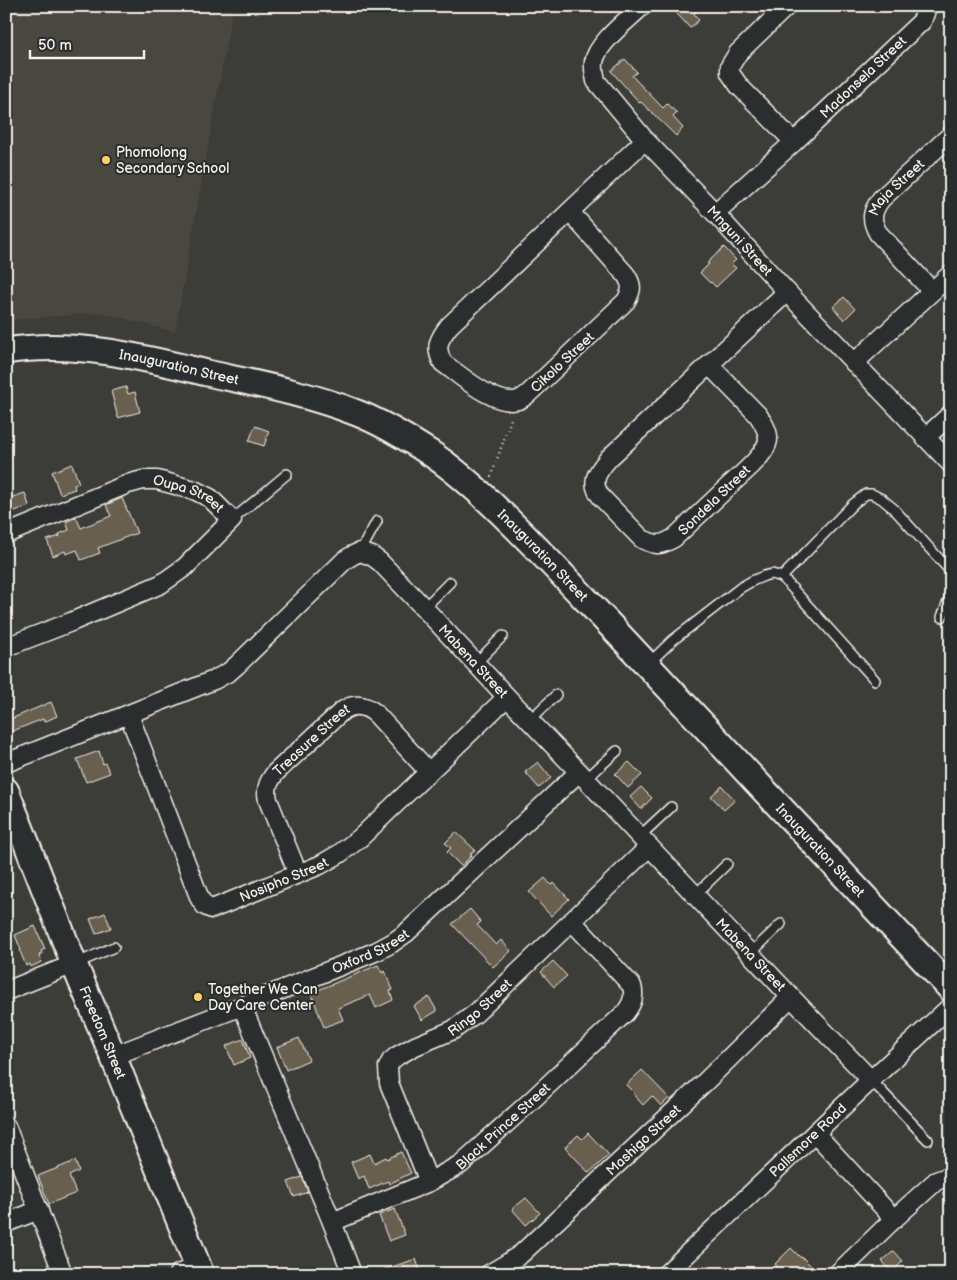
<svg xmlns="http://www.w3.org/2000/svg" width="957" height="1280" viewBox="0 0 957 1280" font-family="'Balsamiq Sans',sans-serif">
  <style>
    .built { fill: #49463f }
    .building { fill: #675e4f; stroke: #f4f1e8 }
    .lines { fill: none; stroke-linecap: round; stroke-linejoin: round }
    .lane-casing { stroke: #f4f1e8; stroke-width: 12 }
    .street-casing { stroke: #f4f1e8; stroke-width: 21 }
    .secondary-casing { stroke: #f4f1e8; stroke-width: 29 }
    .path { stroke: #f4f1e8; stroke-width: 2.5; stroke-dasharray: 1 4; stroke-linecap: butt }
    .lane { stroke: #2a2d2e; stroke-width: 9 }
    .street { stroke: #2a2d2e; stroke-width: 18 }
    .secondary { stroke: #2a2d2e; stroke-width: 25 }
    .poi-dot { fill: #ffd166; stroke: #2a2d2e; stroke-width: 2 }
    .labels { text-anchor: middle; stroke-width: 4; stroke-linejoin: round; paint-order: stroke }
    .street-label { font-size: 14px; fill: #f4f1e8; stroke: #2a2d2e }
    .poi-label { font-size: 14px; fill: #f4f1e8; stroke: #2a2d2e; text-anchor: start }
  </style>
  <rect width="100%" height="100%" fill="#3c3c38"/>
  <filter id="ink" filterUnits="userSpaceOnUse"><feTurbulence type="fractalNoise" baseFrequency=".02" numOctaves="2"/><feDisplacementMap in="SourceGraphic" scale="10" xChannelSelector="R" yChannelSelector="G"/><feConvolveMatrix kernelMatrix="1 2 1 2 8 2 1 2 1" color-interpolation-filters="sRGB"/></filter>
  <g filter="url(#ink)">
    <!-- built -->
    <path class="built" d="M6,6h227l-58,326 -73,-19 -96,7z"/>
    <!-- building -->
    <g class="building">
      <path d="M670,6h32l-8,8 5,6 -9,8z"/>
      <path d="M625,59l12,13 -5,4 31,32 4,-4 10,9 -4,4 10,11 -7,8 -35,-34 -1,1 -29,-32z"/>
      <path d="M724,247l12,13 -5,4 5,4 -20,19 -5,-5 -1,1 -10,-10 9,-9 -2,-1z"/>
      <path d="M844,297l11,12 -11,11 -11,-13z"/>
      <path d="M126,387l2,7 7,-2 5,20 -22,6 -7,-27z"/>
      <path d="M255,426l14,5 -5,15 -15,-5z"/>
      <path d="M72,464l7,19 -5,2 1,4 -15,5 -8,-22z"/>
      <path d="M25,493l4,13 -23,8v-15z"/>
      <path d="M122,498l15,35 -39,15 2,5 -19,7 -4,-10 -11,4 -1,-3 -12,5 -6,-16 13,-4 -1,-2 10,-4 -3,-8 10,-5 5,11 30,-12 -5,-11z"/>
      <path d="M51,702l6,14 -13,6 -1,-3 -33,13 -4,-11z"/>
      <path d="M99,751l4,13 2,-1 5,10 -24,9 -9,-23z"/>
      <path d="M538,762l13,16 -12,10 -14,-16z"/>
      <path d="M629,762l13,13 -14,13 -13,-14z"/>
      <path d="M722,786l13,14 -11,10 -13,-14z"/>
      <path d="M641,787l11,11 -11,11 -11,-12z"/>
      <path d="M456,832l19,18 -5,4 2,1 -11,11 -14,-14 4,-4 -6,-5z"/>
      <path d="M545,878l6,7 3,-2 15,16 -18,17 -22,-24z"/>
      <path d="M470,909l11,13 -4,3 19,20 5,-5 10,11 -18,16 -41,-43z"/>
      <path d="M105,913l6,15 -15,6 -6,-15z"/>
      <path d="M35,926l10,23 -4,2 1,3 -3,1 2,7 -10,5 -1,-3 -4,2 -6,-15 1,-1 -6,-15z"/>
      <path d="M553,961l14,15 -13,11 -13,-15z"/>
      <path d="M378,965l4,8 3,-2 8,19 -3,1 3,9 -17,8 -6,-13 -32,13 5,12 -19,7 -13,-34z"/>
      <path d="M429,997l8,14 -15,9 -8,-14z"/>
      <path d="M299,1038l10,22 -23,10 -9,-23z"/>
      <path d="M243,1039l7,19 -16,7 -8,-19z"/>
      <path d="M642,1070l27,28 -8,8 -9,-10 -9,9 -9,-10 1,-1 -9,-9z"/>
      <path d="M588,1133l21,22 -20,18 -24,-26 13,-12 4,4z"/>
      <path d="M401,1152l10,21 -22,11 -1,-3 -19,8 -5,-13 -6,3 -7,-17 19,-8 4,9 12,-6 1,2z"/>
      <path d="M75,1161l4,10 -10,5 7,17 -27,11 -11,-28z"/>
      <path d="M302,1177l6,15 -14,5 -6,-15z"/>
      <path d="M526,1198l14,15 -14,12 -14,-16z"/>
      <path d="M395,1209l10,26 -16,6 -10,-26z"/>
      <path d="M791,1248l10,10 1,-1 17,17h-35l-9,-10z"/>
      <path d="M894,1251l9,10 -11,11 -10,-11z"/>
      <path d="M416,1259l5,15h-42v-3z"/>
    </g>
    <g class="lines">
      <defs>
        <g id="lane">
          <path d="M232,520l55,-46"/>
          <path d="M360,552l17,-31"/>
          <path d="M782,577l71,-73 13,-10h6l10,5 12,10 57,63"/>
          <path d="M424,608l26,-26"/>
          <path d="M942,617l9,-23"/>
          <path d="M476,663l27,-27"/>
          <path d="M648,664l25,-24 67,-52 12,-7 12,-5 8,-2 10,3 93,103"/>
          <path d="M530,720l26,-25"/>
          <path d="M586,779l31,-28"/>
          <path d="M640,836l31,-29"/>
          <path d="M695,895l32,-31"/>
          <path d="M751,953l30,-29"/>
          <path d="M75,964l39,-17"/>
          <path d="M871,1080l57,60"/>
        </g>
        <g id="street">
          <path id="s1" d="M642,6c-13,13 -45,37 -48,56 -1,6 1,13 2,19l49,59 70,73 72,79 164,172"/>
          <path d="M787,6l-49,47 -8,13v7l9,13 55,56"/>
          <path d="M570,212l56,63c7,11 6,15 0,26l-98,93c-3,2 -6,5 -10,6 -22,7 -58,-25 -75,-37 -9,-16 -4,-24 6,-37l196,-186"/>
          <path id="s2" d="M715,213l79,-71 128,-121 3,-8 2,-7"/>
          <path id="s3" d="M932,291l-54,-58c-8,-14 -6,-22 3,-34l70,-64"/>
          <path d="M854,363l97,-89"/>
          <path d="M709,365l49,50c5,8 13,19 9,29 -5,14 -25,30 -36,40 -19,18 -38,36 -57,54 -14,8 -17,8 -32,1l-40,-41c-13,-16 -5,-26 7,-40l178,-166"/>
          <path d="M925,438l26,-24"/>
          <path id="s4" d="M6,534l122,-50 15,-4h14l37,10 16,8 22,22 -47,47 -24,17 -90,38 -65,25"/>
          <path id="s5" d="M129,715l71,184 5,7 7,3 108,-44 19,-11 21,-16 147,-141"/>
          <path id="s6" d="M6,763l208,-83 15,-8 8,-7 108,-105 8,-5 7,-3 12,4 8,6 44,46 83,89 72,75 212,225 80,83"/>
          <path id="s7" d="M298,874l-30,-74c-3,-12 1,-19 8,-28l65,-60c11,-9 23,-8 34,1l54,59"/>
          <path d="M6,991l68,-27"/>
          <path d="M242,1006l90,216 20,52"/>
          <path id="s8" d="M113,1056l129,-50 135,-55 15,-8 14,-10 173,-161"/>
          <path d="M6,1126l57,148"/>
          <path d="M815,1133l79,86"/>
          <path id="s9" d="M429,1182l-40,-99 -1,-16 3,-6 6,-5 18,-10 38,-16 23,-17 173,-166"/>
          <path id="s10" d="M332,1222l97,-40 32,-18 70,-63 94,-88c7,-9 10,-16 7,-27l-60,-65"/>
          <path d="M6,1223l33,-13"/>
          <path d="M178,1274l20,-8"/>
          <path id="s11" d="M489,1274l17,-10 15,-10 183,-171 87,-86"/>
          <path id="s12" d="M666,1274l205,-194 80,-74"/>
          <path d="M837,1274l57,-55 42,-38 11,-4h4"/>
        </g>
        <g id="secondary">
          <path id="s13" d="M6,351c69,-11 135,6 201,22 50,11 102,21 150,40 26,10 50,25 73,40 23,15 44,34 64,53 41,39 79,80 117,120 51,54 101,108 151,162 63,67 126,134 189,201"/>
          <path id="s14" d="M6,791l68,173 39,92 88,218"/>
        </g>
      </defs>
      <!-- lane casing -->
      <use href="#lane" class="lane-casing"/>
      <!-- street casing -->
      <use href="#street" class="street-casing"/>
      <!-- secondary casing -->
      <use href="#secondary" class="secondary-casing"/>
      <!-- path -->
      <path class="path" d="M491,477l21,-61"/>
      <!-- lane -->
      <use href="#lane" class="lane"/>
      <!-- street -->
      <use href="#street" class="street"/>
      <!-- secondary -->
      <use href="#secondary" class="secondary"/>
    </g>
  </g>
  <!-- markers -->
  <g class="poi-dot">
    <circle cx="106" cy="160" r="5"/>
    <circle cx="198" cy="997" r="5"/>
  </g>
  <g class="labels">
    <!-- street labels -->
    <g class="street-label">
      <text dy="5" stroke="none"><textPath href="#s2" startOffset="201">Madonsela Street</textPath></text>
      <text dy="5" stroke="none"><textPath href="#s3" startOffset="135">Maja Street</textPath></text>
      <text dy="5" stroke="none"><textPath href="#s1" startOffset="309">Mnguni Street</textPath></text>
      <text transform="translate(562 362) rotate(-43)" y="5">Cikolo Street</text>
      <text dy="5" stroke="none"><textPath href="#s13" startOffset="175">Inauguration Street</textPath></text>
      <text dy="5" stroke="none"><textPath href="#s4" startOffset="196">Oupa Street</textPath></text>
      <text transform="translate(714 500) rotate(-44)" y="5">Sondela Street</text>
      <text dy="5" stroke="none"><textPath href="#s13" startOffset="595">Inauguration Street</textPath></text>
      <text dy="5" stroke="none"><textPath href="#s6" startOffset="578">Mabena Street</textPath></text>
      <text dy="5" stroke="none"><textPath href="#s7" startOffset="158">Treasure Street</textPath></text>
      <text dy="5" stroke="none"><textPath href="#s13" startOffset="1000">Inauguration Street</textPath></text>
      <text dy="5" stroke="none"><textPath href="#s5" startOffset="291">Nosipho Street</textPath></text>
      <text dy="5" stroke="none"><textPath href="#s8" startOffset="278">Oxford Street</textPath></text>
      <text dy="5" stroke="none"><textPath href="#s6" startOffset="982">Mabena Street</textPath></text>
      <text dy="5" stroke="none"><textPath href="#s9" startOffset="234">Ringo Street</textPath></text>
      <text dy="5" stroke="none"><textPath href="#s14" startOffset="260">Freedom Street</textPath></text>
      <text dy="5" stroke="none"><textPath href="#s10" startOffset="198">Black Prince Street</textPath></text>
      <text dy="5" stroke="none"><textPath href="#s11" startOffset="205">Mashigo Street</textPath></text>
      <text dy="5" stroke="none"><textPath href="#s12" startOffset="195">Pallsmore Road</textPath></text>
    </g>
    <!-- poi labels -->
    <g class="poi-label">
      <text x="116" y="157">Phomolong<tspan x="116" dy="16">Secondary School</tspan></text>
      <text x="208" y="994">Together We Can<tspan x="208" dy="16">Day Care Center</tspan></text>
    </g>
  </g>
  <!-- margin -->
  <rect width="957" height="1280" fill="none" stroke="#2a2d2e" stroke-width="25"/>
  <rect x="12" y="12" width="932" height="1255" fill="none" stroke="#f4f1e8" stroke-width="2" filter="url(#ink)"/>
  <!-- scale -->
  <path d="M30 50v8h114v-8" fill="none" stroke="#f4f1e8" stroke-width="2.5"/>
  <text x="38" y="50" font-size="15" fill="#f4f1e8" stroke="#2a2d2e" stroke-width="4" paint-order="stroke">50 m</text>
</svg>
